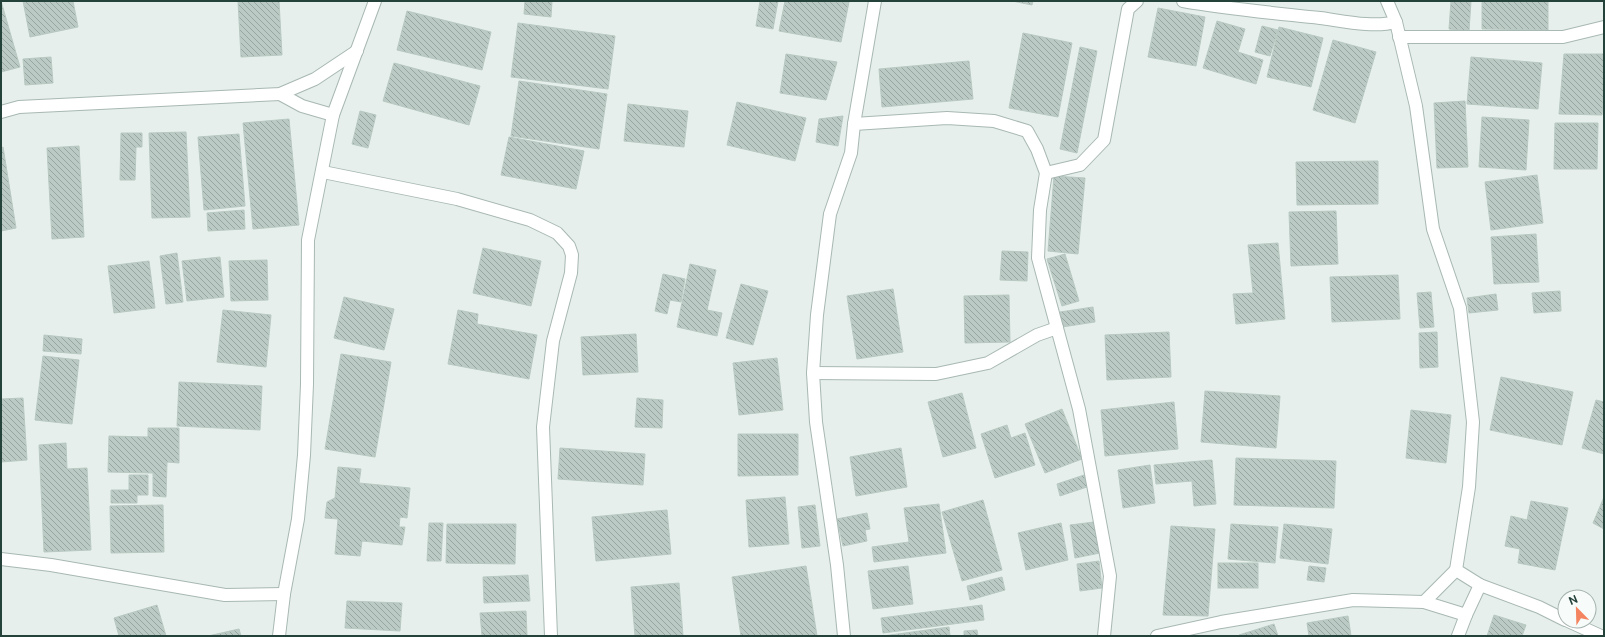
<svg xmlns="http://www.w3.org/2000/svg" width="1605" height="637" viewBox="0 0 1605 637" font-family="'Public Sans',sans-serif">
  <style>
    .building { fill: url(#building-back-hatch); stroke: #b8c9c2 }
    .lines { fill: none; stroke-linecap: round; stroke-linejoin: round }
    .street-casing { stroke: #a8b8b2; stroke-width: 14 }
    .street { stroke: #fff; stroke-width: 12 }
  </style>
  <defs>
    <pattern id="building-back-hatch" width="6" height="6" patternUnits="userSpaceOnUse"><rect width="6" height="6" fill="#bbcac4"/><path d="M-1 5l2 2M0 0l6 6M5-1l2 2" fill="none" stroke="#98a6a0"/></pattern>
  </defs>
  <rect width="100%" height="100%" fill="#e6efeb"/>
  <!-- building -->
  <g class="building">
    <path d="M1,1l19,66 -19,5z"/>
    <path d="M23,1h50l5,26 -48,10z"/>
    <path d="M238,1h41l3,54 -41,2z"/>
    <path d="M525,1h27l-1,16 -27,-3z"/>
    <path d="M760,1h18l-5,28 -17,-3z"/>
    <path d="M785,1l64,1 -8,40 -62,-11z"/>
    <path d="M1012,1h21l-1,4z"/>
    <path d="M1451,1h20l-2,30 -20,-2z"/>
    <path d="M1482,1h66v29l-66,-1z"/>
    <path d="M1158,8l47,9 -9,49 -48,-9z"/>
    <path d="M407,11l84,21 -9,38 -85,-20z"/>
    <path d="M1217,21l28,8 -7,23 25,8 -7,24 -53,-16z"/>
    <path d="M518,23l97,13 -7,53 -97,-12z"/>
    <path d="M1262,26l16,4 -8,26 -15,-4z"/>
    <path d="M1279,27l44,11 -12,49 -44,-10z"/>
    <path d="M1023,33l49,10 -14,74 -49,-9z"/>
    <path d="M1333,40l43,12 -21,71 -42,-13z"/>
    <path d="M1080,47l17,4 -20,102 -17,-4z"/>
    <path d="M786,54l51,8 -11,38 -46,-7z"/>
    <path d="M1564,54h40v33l-2,28 -43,-1z"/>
    <path d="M51,57l2,26 -28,2 -2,-26z"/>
    <path d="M1471,57l71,6 -4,46 -71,-5z"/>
    <path d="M969,61l4,38 -91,8 -3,-38z"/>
    <path d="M394,63l86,23 -11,39 -86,-24z"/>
    <path d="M519,81l88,13 -8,55 -88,-13z"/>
    <path d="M1465,101l3,66 -31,1 -3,-65z"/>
    <path d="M737,102l69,16 -11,43 -68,-16z"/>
    <path d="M628,104l60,7 -4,36 -60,-6z"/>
    <path d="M360,111l16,4 -8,33 -16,-4z"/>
    <path d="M843,116l-5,30 -22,-4 3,-23z"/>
    <path d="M1482,117l47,3 -3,50 -47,-3z"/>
    <path d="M289,119l10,106 -46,4 -10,-106z"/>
    <path d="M1555,123h43l-1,46h-43z"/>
    <path d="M186,132l4,85 -38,1 -3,-85z"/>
    <path d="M121,133h21v14h-6l-1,33h-15z"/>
    <path d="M239,134l6,72 -41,4 -6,-73z"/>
    <path d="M509,137l75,14 -8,38 -75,-14z"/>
    <path d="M79,146l5,91 -32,2 -5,-91z"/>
    <path d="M3,147l13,81 -15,3v-83z"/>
    <path d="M1378,161v43l-81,1 -1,-43z"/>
    <path d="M1537,175l6,48 -52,7 -6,-48z"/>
    <path d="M1054,176l31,2 -7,76 -30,-3z"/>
    <path d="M244,210l1,19 -37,2 -1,-18z"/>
    <path d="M1336,211l2,53 -47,2 -2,-54z"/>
    <path d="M1536,234l3,48 -45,2 -3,-47z"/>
    <path d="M1278,243l7,76 -49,5 -3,-30 20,-1 -5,-48z"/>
    <path d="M483,248l58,13 -10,45 -58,-13z"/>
    <path d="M1002,251l26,1 -1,29 -27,-1z"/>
    <path d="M177,253l6,49 -17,2 -6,-48z"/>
    <path d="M1065,254l14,47 -17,5 -15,-47z"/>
    <path d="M220,257l4,40 -37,4 -5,-40z"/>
    <path d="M267,260l1,40 -37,1 -2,-40z"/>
    <path d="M149,261l6,47 -41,5 -6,-47z"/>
    <path d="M690,264l26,6 -9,40 15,3 -5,23 -40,-9z"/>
    <path d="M663,274l22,5 -4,23 -11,-2 -3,14 -12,-3z"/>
    <path d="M1398,275l2,44 -68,3 -2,-45z"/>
    <path d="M741,284l27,7 -15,54 -27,-7z"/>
    <path d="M893,289l10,63 -46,7 -10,-63z"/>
    <path d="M1560,291l1,20 -27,2 -2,-20z"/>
    <path d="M1431,292l3,35 -14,1 -3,-35z"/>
    <path d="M1496,294l2,16 -29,3 -2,-15z"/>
    <path d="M1009,295l1,47 -45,1 -1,-47z"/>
    <path d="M344,297l50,12 -10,41 -50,-12z"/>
    <path d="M1093,307l2,15 -33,5 -2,-15z"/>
    <path d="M223,310l48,5 -5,52 -49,-5z"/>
    <path d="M458,310l20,4 -1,10 60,11 -8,44 -81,-15z"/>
    <path d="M1169,332l2,45 -64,3 -2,-45z"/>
    <path d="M1437,332l1,35 -18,1 -1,-35z"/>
    <path d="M636,334l2,38 -55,3 -2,-38z"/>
    <path d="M44,335l38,4 -1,15 -38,-3z"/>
    <path d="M341,354l50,8 -16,95 -50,-8z"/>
    <path d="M43,356l36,4 -7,64 -37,-4z"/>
    <path d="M777,358l6,52 -44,5 -6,-52z"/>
    <path d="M1501,377l72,15 -11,53 -72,-15z"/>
    <path d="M179,382l83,4 -2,44 -83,-4z"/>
    <path d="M1205,391l75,5 -4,52 -75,-6z"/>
    <path d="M962,393l14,55 -33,9 -15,-55z"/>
    <path d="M23,398l4,62 -26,2v-63z"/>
    <path d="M637,398l26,2 -1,28 -27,-1z"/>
    <path d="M1596,400l8,2v52l-22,-6z"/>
    <path d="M1174,402l4,47 -73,7 -4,-46z"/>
    <path d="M1062,409l20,50 -37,14 -20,-49z"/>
    <path d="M1411,410l40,5 -5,48 -40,-5z"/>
    <path d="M1007,425l4,13 14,-5 10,32 -40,13 -14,-44z"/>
    <path d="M148,428h31v35l-12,-1 -1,35 -13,-1v-23l-45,-1 1,-36 39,1z"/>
    <path d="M738,434h60v41l-60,1z"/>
    <path d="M66,443l1,26 20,-1 4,82 -47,2 -5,-107z"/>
    <path d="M560,448l85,6 -2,31 -85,-6z"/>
    <path d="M901,448l6,39 -51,9 -6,-39z"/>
    <path d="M1236,458l100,3 -2,47 -100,-3z"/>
    <path d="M1212,460l4,44 -22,2 -2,-25 -36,3 -2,-19z"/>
    <path d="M1150,465l5,38 -32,5 -5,-38z"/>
    <path d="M338,467l23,2 -2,14 51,5 -3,30 -7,-1 -1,10h6l-3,18 -40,-4 -2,15 -25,-2 3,-35 -13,-1 2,-16 8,-4z"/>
    <path d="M129,475h19v20h-11v8h-26v-13h18z"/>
    <path d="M1084,475l3,12 -27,9 -3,-12z"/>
    <path d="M785,497l4,47 -40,3 -3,-47z"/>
    <path d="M1604,497v32l-11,-6z"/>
    <path d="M983,500l19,70 -40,11 -20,-69z"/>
    <path d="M1531,501l37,7 -13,62 -37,-7 2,-14 -15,-3 6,-30 16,4z"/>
    <path d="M939,504l7,49 -72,9 -2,-15 37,-5 -5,-34z"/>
    <path d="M163,505l1,47 -53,1 -1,-47z"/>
    <path d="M815,505l5,41 -18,2 -4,-41z"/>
    <path d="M667,510l4,44 -75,7 -4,-44z"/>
    <path d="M867,513l3,16 -5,1 2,11 -24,5 -6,-27z"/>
    <path d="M1094,522l6,31 -25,5 -5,-33z"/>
    <path d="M429,523h14l-2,38h-14z"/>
    <path d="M1061,523l7,37 -42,10 -8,-37z"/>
    <path d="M447,524h69l-1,40 -69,-1z"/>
    <path d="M1231,524l47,3 -3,36 -47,-4z"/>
    <path d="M1284,524l48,5 -4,35 -48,-6z"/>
    <path d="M1171,526l44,3 -7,87 -45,-1z"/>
    <path d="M1099,561l3,27 -22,3 -3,-27z"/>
    <rect x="1218" y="563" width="40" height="25"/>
    <path d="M806,566l11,70h-76l-9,-59z"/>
    <path d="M908,566l5,38 -40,5 -5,-38z"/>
    <path d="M1309,566l17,2 -2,14 -17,-2z"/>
    <path d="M528,575l2,26 -46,2 -1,-26z"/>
    <path d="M1002,577l3,13 -35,10 -3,-14z"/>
    <path d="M679,583l4,53h-48l-4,-49z"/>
    <path d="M347,601l55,2 -2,28 -55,-3z"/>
    <path d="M157,605l9,31h-47l-5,-18z"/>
    <path d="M982,605l2,15 -101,13 -2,-15z"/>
    <path d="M526,611l1,25h-45l-2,-23z"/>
    <path d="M1494,615l32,10 -4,11h-35z"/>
    <path d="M1348,616l3,20h-42l-2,-13z"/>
    <path d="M1274,624l4,12h-39v-1z"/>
    <path d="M949,627l1,9h-67z"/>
    <path d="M239,629l2,7h-33z"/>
    <path d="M977,630l1,6h-14v-5z"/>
  </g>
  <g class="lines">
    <defs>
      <g id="street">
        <path d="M1183,1c45,8 91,12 137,17 23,3 53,10 76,4"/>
        <path d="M1387,1l9,21 20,84 17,123 27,79 13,114 -4,65 -13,83 24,15 59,22 26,13"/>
        <path d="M1399,37h164l41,-10"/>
        <path d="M280,94l22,12 31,9"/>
        <path d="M1,112l18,-5 261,-13 35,-15 42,-28"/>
        <path d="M854,124l93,-6 47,3 33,10 10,18 9,24 -6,37 -2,48 41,151 31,167 -6,60"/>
        <path d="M323,172l134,27 73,21 27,13 12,13 3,9 -1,18 -18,68 -10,86 8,209"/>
        <path d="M1046,173l34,-8 24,-25 24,-131 9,-8"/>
        <path d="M813,373l123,1 52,-11 49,-28 20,-7"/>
        <path d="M1,559l50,6 174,30 59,-1"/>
        <path d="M1424,602l32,-32"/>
        <path d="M1568,621l33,15"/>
        <path d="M279,636l5,-42 14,-75 6,-64 3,-71 1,-144 25,-125 42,-114"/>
        <path d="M844,636l-7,-71 -21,-143 -3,-49 4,-58 13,-101 21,-61 3,-29 21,-123"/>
        <path d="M1157,636l64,-14 132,-22 71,2 42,13 14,-30"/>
        <path d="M1458,636l8,-21"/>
      </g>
    </defs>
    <!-- street casing -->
    <use href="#street" class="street-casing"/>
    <!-- street -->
    <use href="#street" class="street"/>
  </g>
  <!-- border -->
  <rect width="1605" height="637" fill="none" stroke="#24423a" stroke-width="4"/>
  <!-- north arrow -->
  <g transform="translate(1577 609) rotate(337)"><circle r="19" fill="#f7fbf9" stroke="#a3b1ad"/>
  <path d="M0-3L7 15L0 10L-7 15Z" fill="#f4845f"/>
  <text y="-6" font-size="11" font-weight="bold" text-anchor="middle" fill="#24423a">N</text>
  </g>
</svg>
